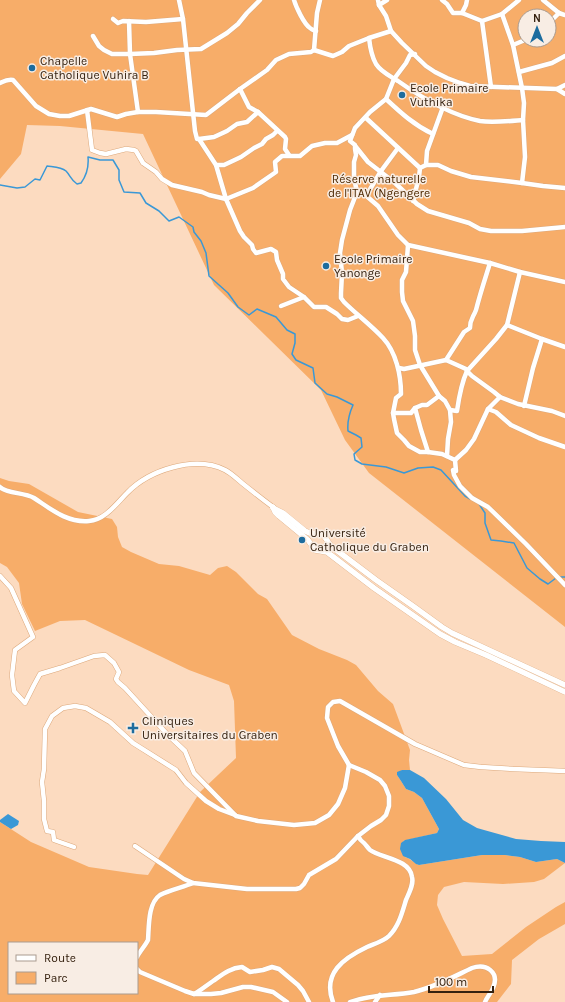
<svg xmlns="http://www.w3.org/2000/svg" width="565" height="1002" viewBox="0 0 565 1002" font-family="Karla,sans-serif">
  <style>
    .green { fill: #f7ad69; fill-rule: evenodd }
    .water { fill: #3a98d6 }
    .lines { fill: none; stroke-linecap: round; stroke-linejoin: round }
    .stream { stroke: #3a98d6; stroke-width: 1.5 }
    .minor-casing { stroke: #dca87b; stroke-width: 5.5 }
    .tertiary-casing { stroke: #dca87b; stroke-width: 6 }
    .minor { stroke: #fff; stroke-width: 4.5 }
    .tertiary { stroke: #fff; stroke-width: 5.5 }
    .poi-dot { fill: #1d6c9e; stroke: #f8ede4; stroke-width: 1.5 }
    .labels { text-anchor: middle; stroke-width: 3; stroke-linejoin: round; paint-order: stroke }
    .poi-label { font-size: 12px; fill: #35210f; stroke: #f8ede4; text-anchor: start }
    .park-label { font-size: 12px; fill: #4d2800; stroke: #f8ede4 }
  </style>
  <rect width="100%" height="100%" fill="#fcdbc0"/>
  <!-- green -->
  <g class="green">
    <path d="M0,0h565v627l-196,-154 -24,-33 -24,-50 -107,-105 -71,-151 -83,-8 -33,-1 -6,29 -21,25zM525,16h24v24h-24z"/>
    <path d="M0,478l9,3 20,3 49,28 34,7 5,8 1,10 4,10 9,5 28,12 20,2 31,9 8,-7 9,-2 9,6 22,22 9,5 25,36 27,14 28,11 9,5 22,26 15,13 17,46 -1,10 1,10h-8l-5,5 4,6 5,8 8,3 8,6 17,31 -2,4 -34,8 2,16c6,2 9,6 14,8l63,-10h23l15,2 16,5 21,-3 8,4 -21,16 -10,3 -31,2 -39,-2 -20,5 -6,8 -1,10 6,14 19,37 30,-2 34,-27 30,-20 9,-5v22l-26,15 -27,21 -1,24 -14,18h-497v-180l31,20 58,25 48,7 11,1 52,-83 36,-34 -2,-57 -5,-16 -40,-15 -104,-50 -25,1 -25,10 -13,-27 -3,-21 -12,-16 -7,-4zM9,943h128v50h-128z"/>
  </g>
  <!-- water -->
  <g class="water">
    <path d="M402,770h8l14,8 22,21 17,21 14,8 7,2 32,9 25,2 24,1v21l-8,-4 -21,3 -16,-5 -15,-2h-23l-63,10 -3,-1 -6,-5 -7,-3 -3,-7 1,-6 4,-3 32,-7 2,-4 -17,-31 -8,-6 -8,-3 -5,-8 -4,-6v-3z"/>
    <path d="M8,814l11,7 -1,4 -7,4 -11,-7v-2z"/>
  </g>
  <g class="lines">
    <!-- stream -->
    <g class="stream">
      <path d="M0,185l17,3 8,-1 10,-8 5,1 7,-14c6,1 14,1 19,5 4,4 5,9 11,13l4,-1c6,-8 8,-15 7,-26l12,3h13l6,10v10l5,12 16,1 6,10 13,8 10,10 10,-4 14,10 1,5 7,9 5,12 3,23 19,17 10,14 11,8 8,-6 19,8 11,13 8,4v9l-3,11 4,6 17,8 2,15 12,11 10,3 16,8c-4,9 -6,16 -5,26l8,4 5,3 1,9 -8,7 1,6 7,4 24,3 18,6 14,-5 15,-1 8,3 24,26 5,3"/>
      <path d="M479,504l6,9v10l6,17 10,1 13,2 13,25 13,11 8,5 8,-6"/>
      <path d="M560,577h5"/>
    </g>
    <defs>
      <g id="minor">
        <path d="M179,0l4,19 12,112 2,8h2l17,26 10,34 14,32 4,6 8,8 1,4 3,4 15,-4 5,3 1,8 6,14v5l6,8 15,10 10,10h12l11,7 5,5 6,1 10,-4"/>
        <path d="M294,0c2,7 10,24 16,28 2,2 3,2 6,3"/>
        <path d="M378,0l1,5 7,11 5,15 11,12 24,23 9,6 12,6 13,5 10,3 87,3 8,5"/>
        <path d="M442,0l5,4 6,9h9l20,8 20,-7 17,-14"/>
        <path d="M543,0l16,13 6,2"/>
        <path d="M379,5l8,-5"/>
        <path d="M462,13l4,-8 1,-5"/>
        <path d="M502,14l11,31 9,43 2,15 -1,17 2,37 -3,26"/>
        <path d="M113,19l5,4 5,-2 23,1 37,-3"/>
        <path d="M129,21l1,33 8,58"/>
        <path d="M482,21l9,66"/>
        <path d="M549,23l10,-10"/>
        <path d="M93,36l6,10 5,4 8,4h18l24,-1 23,-3 24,-1 26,-16 11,-9 9,-11 13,-13"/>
        <path d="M369,38c1,9 3,19 7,26 5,8 14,12 22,17 24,17 52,34 82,40 12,2 30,0 43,-1"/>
        <path d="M513,45l12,-5"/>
        <path d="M314,50l3,-37 3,-13"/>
        <path d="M415,54l-5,1 -4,8 -12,16 -8,20 -16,13 -15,16 -5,13 5,4v4l1,6 -2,7v16l3,14 6,1 15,13 20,29 10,10 82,18 30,9 45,10"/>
        <path d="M519,72l33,-9 13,-7"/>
        <path d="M0,83c4,-2 8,-4 13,-3l23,26 13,8 11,2h9l22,-7 26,8 9,-3 12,-2h18l50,3 34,-26 27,-19 9,-10 13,-6 22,-2 3,-2 19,6 9,-4 7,-6 20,-8 22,-7"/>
        <path d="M240,89l9,18 9,5 27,25 1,2 -1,10 4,6"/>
        <path d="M557,89l8,-4"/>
        <path d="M386,99c15,14 28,26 47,35"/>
        <path d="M87,110l5,40 8,3 6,1 20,-5 8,1 2,1 7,12 13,9 6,7 10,6 30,7 7,3 17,4 27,-11 23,-16 -1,-10 7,-6h18l12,-10 13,-3h12l15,-8"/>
        <path d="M366,118l54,50"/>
        <path d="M199,139l15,-2 13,-6 10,-7 10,-2 11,-10"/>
        <path d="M356,147l12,15 27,21 22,21 11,7 41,12 11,6 11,2h31l43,-4"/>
        <path d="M216,165h8l17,-8 13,-9 8,-4 4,-5 7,-4 4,-4"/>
        <path d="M426,165h12l13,6 20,6 51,6 21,3 22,2"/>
        <path d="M357,192l-7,18 -8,30 -2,13 2,20 -1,20v5l3,4c12,12 27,23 39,36 13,14 18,37 18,56l-5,4 -3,15 1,6 3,14 7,7 5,6 11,6h8l14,2 13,6 1,11 -3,-1 1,5 6,11 12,12 16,9 38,37 39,41"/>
        <path d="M363,193l6,-2 12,-20 17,-23"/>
        <path d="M413,201l6,-24 1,-9 6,-3 1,-14 16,-44"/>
        <path d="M408,245l-2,27 -4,8v12l1,9 10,20 2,15v14l5,15 19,31 6,5 5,9 1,12 -3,17 -1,17"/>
        <path d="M281,306l23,-9"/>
        <path d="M507,325l35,14 23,8"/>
        <path d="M446,360l18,-28 6,-4c0,-9 3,-10 6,-18 4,-16 9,-31 14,-47"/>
        <path d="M399,368l5,1 42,-9 20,9 1,2 5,5 22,16 6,5 18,7 34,7 13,5"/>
        <path d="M524,406l9,-38 9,-29"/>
        <path d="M415,408l6,22 7,22"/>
        <path d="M488,409l8,3 15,13 28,13 26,9"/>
        <path d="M450,410l7,1c2,-14 4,-27 10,-40l29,-32 11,-14 13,-53"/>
        <path d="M393,413h18l4,-5 7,-3h5l12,-9"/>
        <path d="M455,460l11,-10 8,-11 14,-30 12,-12"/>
        <path d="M0,487c7,7 24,5 34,11 17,11 33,25 55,23 16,-1 27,-17 38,-28 22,-23 68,-38 98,-23 6,3 11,8 17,13 10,8 20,16 31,24"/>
        <path d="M0,576l11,12 22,49 -18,13 -3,25 2,16 11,12 9,-18 6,-11 20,-6 34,-12 11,-1 9,8 5,9 -3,7 2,3 7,6 42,46 18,17 9,22 42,43 22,5 36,4 21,-2 14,-8 9,-11 7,-16 4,-23"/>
        <path d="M135,846l49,33 9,4 54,6h49l4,-1 4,-4 5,-9 27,-16 22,-23 13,-10 10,-6 5,-5 3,-9v-10l-4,-10 -5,-6 -14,-8 -17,-7 -11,-19 -11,-28 1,-11 5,-5 7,-1 75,43 49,21 17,2 32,2 52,2"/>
        <path d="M74,847l-20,-7 -1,-8 -6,-1 -3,-12v-18l-2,-19 2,-13 1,-40 7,-13 11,-8 12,-2 11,2 24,14 23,21 43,27 10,13 20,18 13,8 16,6"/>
        <path d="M137,957c3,-6 8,-11 11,-17 1,-14 0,-37 12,-45 9,-5 24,-8 33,-12"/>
        <path d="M137,969l3,3 45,19 9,3h17l10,-1 22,-6h8l22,5 14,10"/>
        <path d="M194,994c7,-4 13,-9 19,-13 10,-7 17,-13 29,-14l8,5 13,-2 9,-3 7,2 19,16 5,6 6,11"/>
        <path d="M333,1002c-11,-29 11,-44 34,-55 7,-3 17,-6 22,-11 10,-10 13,-23 17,-36 3,-7 8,-16 6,-23 -2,-18 -31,-19 -42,-27 -2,-2 -4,-5 -6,-7 -3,-2 -4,-3 -6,-7"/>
        <path d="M350,1002c22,-8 42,-6 64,-10 21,-5 39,-15 58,-24 14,-5 28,4 21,20 -2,5 -6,9 -8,14"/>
        <path d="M375,1002l5,-7"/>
      </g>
      <g id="tertiary">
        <path d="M273,507l2,5 4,4 29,24 7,10 12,2 47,36 66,46 15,8 31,13 79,37"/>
        <path d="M273,508l10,5 22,18 7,3 8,-1 4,3 7,10 45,34 37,26 29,21 10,6 113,52"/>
      </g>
    </defs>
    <!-- minor casing -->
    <use href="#minor" class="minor-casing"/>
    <!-- tertiary casing -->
    <use href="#tertiary" class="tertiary-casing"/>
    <!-- minor -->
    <use href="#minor" class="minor"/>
    <!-- tertiary -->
    <use href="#tertiary" class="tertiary"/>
  </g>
  <!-- markers -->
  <g class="poi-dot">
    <circle cx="32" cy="68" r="4"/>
    <circle cx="402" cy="95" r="4"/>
    <circle cx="326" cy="266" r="4"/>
    <circle cx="302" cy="540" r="4"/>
    <path d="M131 722h4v4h4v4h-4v4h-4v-4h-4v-4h4z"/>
  </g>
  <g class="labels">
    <!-- poi labels -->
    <g class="poi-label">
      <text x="40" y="65">Chapelle<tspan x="40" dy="14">Catholique Vuhira B</tspan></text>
      <text x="410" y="92">Ecole Primaire<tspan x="410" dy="14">Vuthika</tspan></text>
      <text x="334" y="263">Ecole Primaire<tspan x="334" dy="14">Yanonge</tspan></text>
      <text x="310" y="537">Université<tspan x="310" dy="14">Catholique du Graben</tspan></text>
      <text x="142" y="725">Cliniques<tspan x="142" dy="14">Universitaires du Graben</tspan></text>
    </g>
    <!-- park labels -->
    <g class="park-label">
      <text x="379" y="183">Réserve naturelle<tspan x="379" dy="14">de l'ITAV (Ngengere</tspan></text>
    </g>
  </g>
  <!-- legend -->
  <rect x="8" y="942" width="130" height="52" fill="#f8ede4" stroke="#aa9b8f"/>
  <rect x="16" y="955" width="20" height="6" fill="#ffffff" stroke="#aa9b8f"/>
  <text x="44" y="962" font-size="12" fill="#35210f">Route</text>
  <rect x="16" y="972" width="20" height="12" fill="#f7ad69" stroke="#aa9b8f"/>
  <text x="44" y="982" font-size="12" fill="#35210f">Parc</text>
  <!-- north arrow -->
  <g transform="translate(537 28)"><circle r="19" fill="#f8ede4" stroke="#aa9b8f"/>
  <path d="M0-3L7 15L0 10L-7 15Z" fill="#1d6c9e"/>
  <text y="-6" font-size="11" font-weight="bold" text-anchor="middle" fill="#35210f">N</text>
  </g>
  <!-- scale -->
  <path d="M429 986v6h64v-6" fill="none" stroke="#35210f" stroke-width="2"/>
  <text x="435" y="986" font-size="12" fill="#35210f" stroke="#f8ede4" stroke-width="3" paint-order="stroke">100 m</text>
</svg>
